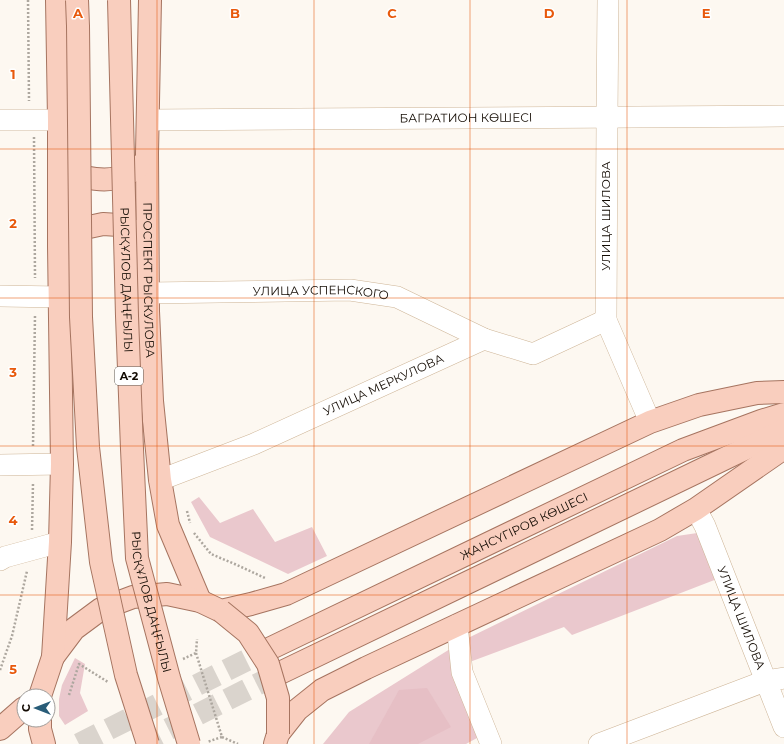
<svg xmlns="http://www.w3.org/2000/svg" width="784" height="744" font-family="Montserrat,sans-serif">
<rect width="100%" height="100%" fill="#fdf8f1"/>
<!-- green -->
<g fill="#eac8cd">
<polygon points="199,497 220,523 253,509 275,542 312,527 327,556 288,574 210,537 191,502"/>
<polygon points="704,532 717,579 572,635 564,627 467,663 466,639 677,536"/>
<polygon points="450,649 477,738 466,744 323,744 349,712"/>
<polygon points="75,658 85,664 80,693 88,711 65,725 59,716 59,699 62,685"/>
</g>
<!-- forest -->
<polygon fill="#e6bfc5" points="427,688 451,727 418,744 369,744 399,690"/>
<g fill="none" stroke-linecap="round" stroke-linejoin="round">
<!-- major-tunnel -->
<g stroke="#dad4cd" stroke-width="22" stroke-dasharray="22 11" stroke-linecap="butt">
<polyline points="79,744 269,649"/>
<polyline points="139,744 280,673"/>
</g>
<!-- minor casing -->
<g stroke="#ceb597" stroke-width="22">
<g id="minor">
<polyline points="608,0 607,117 606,320 650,422"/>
<polyline points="0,120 59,120"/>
<path id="s1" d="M 148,120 L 784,116"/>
<path id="s2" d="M 148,293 L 350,290 L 397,297 L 484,339"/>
<polyline points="0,296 60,297"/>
<polyline points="0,465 62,464"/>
<path id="s3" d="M 160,480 L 254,444 L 484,339 L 533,354 L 606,320"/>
<path id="s4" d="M 696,509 L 705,526 L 784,727"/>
<polyline points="0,560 5,557 60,542"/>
<polyline points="457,625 462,672 491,744"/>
<polyline points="599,744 765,681 784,678"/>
</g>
</g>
<!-- major casing -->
<g stroke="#a67460" stroke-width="24">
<g id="major">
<path id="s5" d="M 150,0 L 147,153 L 148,311 L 152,401 L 160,480 L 168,525 L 200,601"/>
<path d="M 64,166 C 78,180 112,184 129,173 C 132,171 136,168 139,166"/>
<polyline points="65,241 73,233 89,227 103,224 119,225 137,232 141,236"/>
<path id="s6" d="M 269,649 L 683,450 L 761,421 L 784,414"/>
<polyline points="53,657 74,629 101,609 133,597 167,594 200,601 221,611 251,604 286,594 650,422 699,405 757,393 784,392"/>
<polyline points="280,673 784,430"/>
<polyline points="40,696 53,657 60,542 62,464 59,246 59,120 57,0"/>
<polyline points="40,720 40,729 44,744"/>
<polyline points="0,729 24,708"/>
<polyline points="275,744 278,734 297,710 322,690 366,668 660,530 696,509 784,448"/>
</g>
</g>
<!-- path -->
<g stroke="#ada79f" stroke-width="2.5" stroke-dasharray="2 2" stroke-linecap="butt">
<polyline points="28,0 29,101"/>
<polyline points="34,137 35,278"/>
<polyline points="33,446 35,315"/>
<polyline points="187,511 190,523"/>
<polyline points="32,530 33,483"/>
<polyline points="194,533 211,554 237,565 265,578"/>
<polyline points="196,653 222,737 207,742"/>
<polyline points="183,659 196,653 197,639"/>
<polyline points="0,670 12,636 27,571"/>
<polyline points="69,695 79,664 108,682"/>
<polyline points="222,737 238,744"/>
</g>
<!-- minor -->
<use href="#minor" stroke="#fff" stroke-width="21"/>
<!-- major -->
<use href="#major" stroke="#f9cebe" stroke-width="22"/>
<!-- major-bridge casing -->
<g stroke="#a67460" stroke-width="24" stroke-linecap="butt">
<g id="major-bridge">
<polyline points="77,0 78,26 81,317 88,447 101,562 126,675 148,744"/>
<path id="s7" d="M 119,0 L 127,316 L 132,449 L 137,558 L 169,678 L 189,744"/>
<polyline points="221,611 248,633 268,664 278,698 278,734"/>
</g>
</g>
<!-- major-bridge -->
<use href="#major-bridge" stroke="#f9cebe" stroke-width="22"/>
</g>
<!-- grid -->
<path fill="none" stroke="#e8590c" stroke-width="1" stroke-opacity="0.55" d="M 157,0 L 157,744M 314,0 L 314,744M 470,0 L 470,744M 627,0 L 627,744M 0,149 L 784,149M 0,298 L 784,298M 0,446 L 784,446M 0,595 L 784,595"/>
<g text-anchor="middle" stroke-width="3" stroke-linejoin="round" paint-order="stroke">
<!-- shield labels -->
<rect fill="#fff" stroke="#59544e" stroke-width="1" x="115" y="367" width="28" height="18" rx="3"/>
<g font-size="11" font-weight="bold" fill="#120a02">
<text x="129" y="380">A-2</text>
</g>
<!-- street labels -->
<g font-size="12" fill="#120a02" stroke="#fff">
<text dy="4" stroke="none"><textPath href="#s1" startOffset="318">БАГРАТИОН КӨШЕСІ</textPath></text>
<text transform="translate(606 216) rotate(-90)" y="4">УЛИЦА ШИЛОВА</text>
<text dy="4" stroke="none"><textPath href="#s7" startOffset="280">РЫСҚҰЛОВ ДАҢҒЫЛЫ</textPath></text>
<text dy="4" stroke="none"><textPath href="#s5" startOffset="280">ПРОСПЕКТ РЫСКУЛОВА</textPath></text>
<text dy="4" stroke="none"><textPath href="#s2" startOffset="173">УЛИЦА УСПЕНСКОГО</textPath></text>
<text dy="4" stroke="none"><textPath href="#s3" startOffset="243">УЛИЦА МЕРКУЛОВА</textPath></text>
<text dy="4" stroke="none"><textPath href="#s6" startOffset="283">ЖАНСҮГІРОВ КӨШЕСІ</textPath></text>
<text dy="4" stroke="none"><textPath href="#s7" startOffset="604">РЫСҚҰЛОВ ДАҢҒЫЛЫ</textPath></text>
<text dy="4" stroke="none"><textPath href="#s4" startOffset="118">УЛИЦА ШИЛОВА</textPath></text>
</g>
</g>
<g font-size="13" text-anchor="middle" font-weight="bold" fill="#e8590c" stroke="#fff" stroke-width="3" stroke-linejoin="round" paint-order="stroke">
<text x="78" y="18">A</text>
<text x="235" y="18">B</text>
<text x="392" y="18">C</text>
<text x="549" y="18">D</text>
<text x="706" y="18">E</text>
<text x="13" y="79">1</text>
<text x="13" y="228">2</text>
<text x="13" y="377">3</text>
<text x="13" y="525">4</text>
<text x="13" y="674">5</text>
</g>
<!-- north arrow -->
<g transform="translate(36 708) rotate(270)"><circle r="19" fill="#ffffff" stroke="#a09d9a"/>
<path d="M0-3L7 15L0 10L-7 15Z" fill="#285c78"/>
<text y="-6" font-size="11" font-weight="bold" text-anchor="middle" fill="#120a02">С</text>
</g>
</svg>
